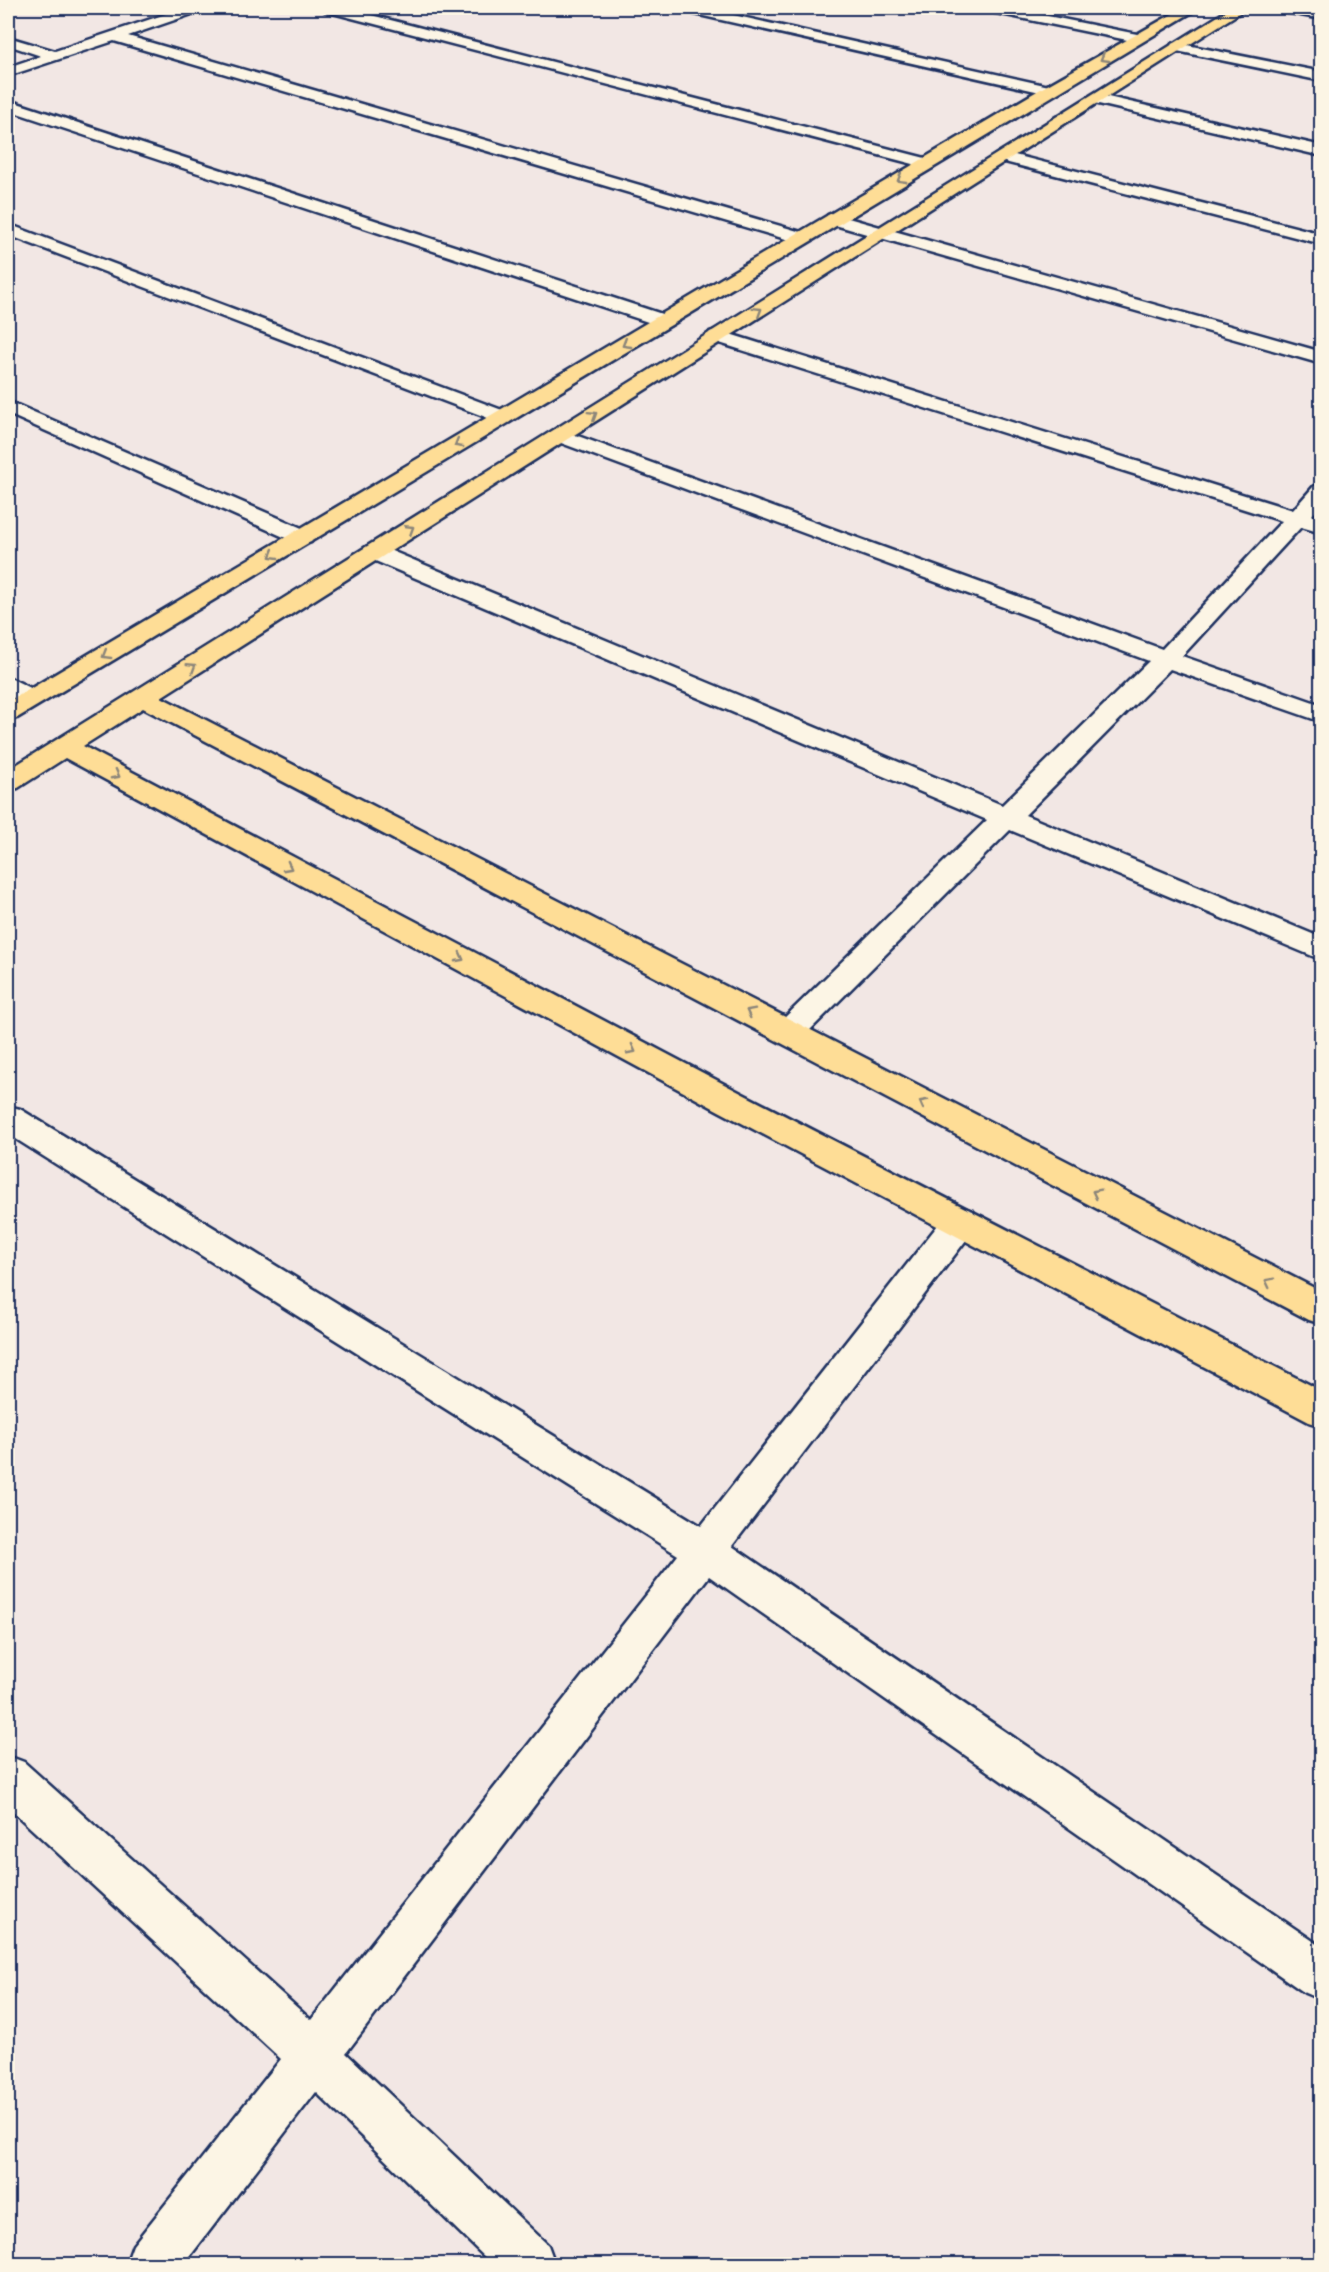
<svg xmlns="http://www.w3.org/2000/svg" width="1329" height="2272" font-family="Pangolin,sans-serif">
<rect width="100%" height="100%" fill="#f2e7e4"/>
<filter id="ink" filterUnits="userSpaceOnUse"><feTurbulence type="fractalNoise" baseFrequency=".0167" numOctaves="2"/><feDisplacementMap in="SourceGraphic" scale="12" xChannelSelector="R" yChannelSelector="G"/><feConvolveMatrix kernelMatrix="1 2 1 2 8 2 1 2 1" color-interpolation-filters="sRGB"/></filter>
<g filter="url(#ink)">
<g fill="none" stroke-linecap="round" stroke-linejoin="round">
<!-- minor casing -->
<g stroke="#1b2f5e" stroke-width="5">
<g id="minor">
<polygon points="184,8 203,8 201,11 128,36 808,234 811,238 808,242 796,242 114,41 8,76 8,67 41,56 8,45 8,37 55,51"/>
<polygon points="323,8 344,8 933,160 935,163 933,166 921,166 325,11"/>
<polygon points="679,8 702,8 1049,86 1056,90 1049,94 686,12"/>
<polygon points="984,8 1008,8 1137,34 1144,38 1137,42 991,12"/>
<polygon points="1277,8 1304,8 1322,11 1322,19 1279,11"/>
<polygon points="1177,43 1322,72 1322,81 1172,50 1170,47 1172,44"/>
<polygon points="1095,94 1322,146 1322,156 1090,102 1087,99"/>
<polygon points="8,100 671,317 673,321 671,325 657,325 8,110"/>
<polygon points="1003,152 1322,234 1322,244 997,160 995,157 997,154"/>
<polygon points="834,214 1322,352 1322,364 828,223 825,219 828,215"/>
<polygon points="8,224 510,413 513,417 510,421 503,423 496,421 8,235"/>
<polygon points="717,330 1293,510 1314,486 1322,485 1322,505 1312,515 1322,519 1322,533 1301,527 1182,656 1322,705 1322,722 1170,669 1025,815 1322,938 1322,960 1010,830 800,1040 789,1043 778,1040 773,1032 778,1024 987,820 366,557 363,552 366,547 374,545 382,547 1002,805 1149,661 553,440 550,436 553,432 560,430 567,432 1162,649 1282,521 710,340 707,336 710,332"/>
<polygon points="8,401 311,532 314,537 311,542 303,544 295,542 8,414"/>
<polygon points="8,677 41,693 45,698 41,703 32,706 23,703 8,695"/>
<polygon points="8,1106 20,1109 701,1526 949,1211 961,1207 973,1211 978,1221 973,1231 732,1546 1322,1947 1322,2000 1305,1993 709,1576 346,2053 548,2245 555,2264 492,2264 316,2092 184,2264 126,2264 133,2245 281,2059 8,1807 8,1756 24,1762 311,2020 678,1555 8,1134"/>
</g>
</g>
<!-- major casing -->
<g stroke="#1b2f5e" stroke-width="5">
<g id="major">
<polygon points="1183,8 1199,8 17,718 8,721 8,702 1044,87"/>
<polygon points="1231,8 1247,8 161,697 1322,1292 1322,1324 1309,1320 143,708 83,746 741,1093 1322,1391 1322,1426 1309,1422 719,1111 65,758 18,788 8,790 8,770"/>
</g>
</g>
<!-- minor -->
<use href="#minor" fill="#fcf5e5" fill-rule="evenodd"/>
<!-- major -->
<use href="#major" fill="#fedd96" fill-rule="evenodd"/>
</g>
<!-- one-way arrows -->
<defs><path id="oneway-chevron" d="M-2-3.5L2.5 0L-2 3.5" fill="none" stroke-width="1.6" stroke-linecap="round" stroke-linejoin="round" transform="scale(1.5)"/></defs>
<g stroke="#8c867a">
<use href="#oneway-chevron" transform="translate(1104 58) rotate(150)"/>
<use href="#oneway-chevron" transform="translate(901 179) rotate(149)"/>
<use href="#oneway-chevron" transform="translate(758 311) rotate(-32)"/>
<use href="#oneway-chevron" transform="translate(626 344) rotate(149)"/>
<use href="#oneway-chevron" transform="translate(593 415) rotate(-32)"/>
<use href="#oneway-chevron" transform="translate(458 444) rotate(149)"/>
<use href="#oneway-chevron" transform="translate(410 529) rotate(-32)"/>
<use href="#oneway-chevron" transform="translate(273 555) rotate(149)"/>
<use href="#oneway-chevron" transform="translate(106 655) rotate(149)"/>
<use href="#oneway-chevron" transform="translate(192 667) rotate(-32)"/>
<use href="#oneway-chevron" transform="translate(116 775) rotate(28)"/>
<use href="#oneway-chevron" transform="translate(288 867) rotate(28)"/>
<use href="#oneway-chevron" transform="translate(460 958) rotate(28)"/>
<use href="#oneway-chevron" transform="translate(750 1012) rotate(-153)"/>
<use href="#oneway-chevron" transform="translate(632 1050) rotate(28)"/>
<use href="#oneway-chevron" transform="translate(923 1103) rotate(-152)"/>
<use href="#oneway-chevron" transform="translate(1096 1193) rotate(-153)"/>
<use href="#oneway-chevron" transform="translate(1269 1282) rotate(-153)"/>
</g>
</g>
<!-- margin -->
<rect width="1329" height="2272" fill="none" stroke="#fcf5e5" stroke-width="30"/>
<rect x="15" y="15" width="1299" height="2242" fill="none" stroke="#1b2f5e" stroke-width="2" filter="url(#ink)"/>
</svg>
